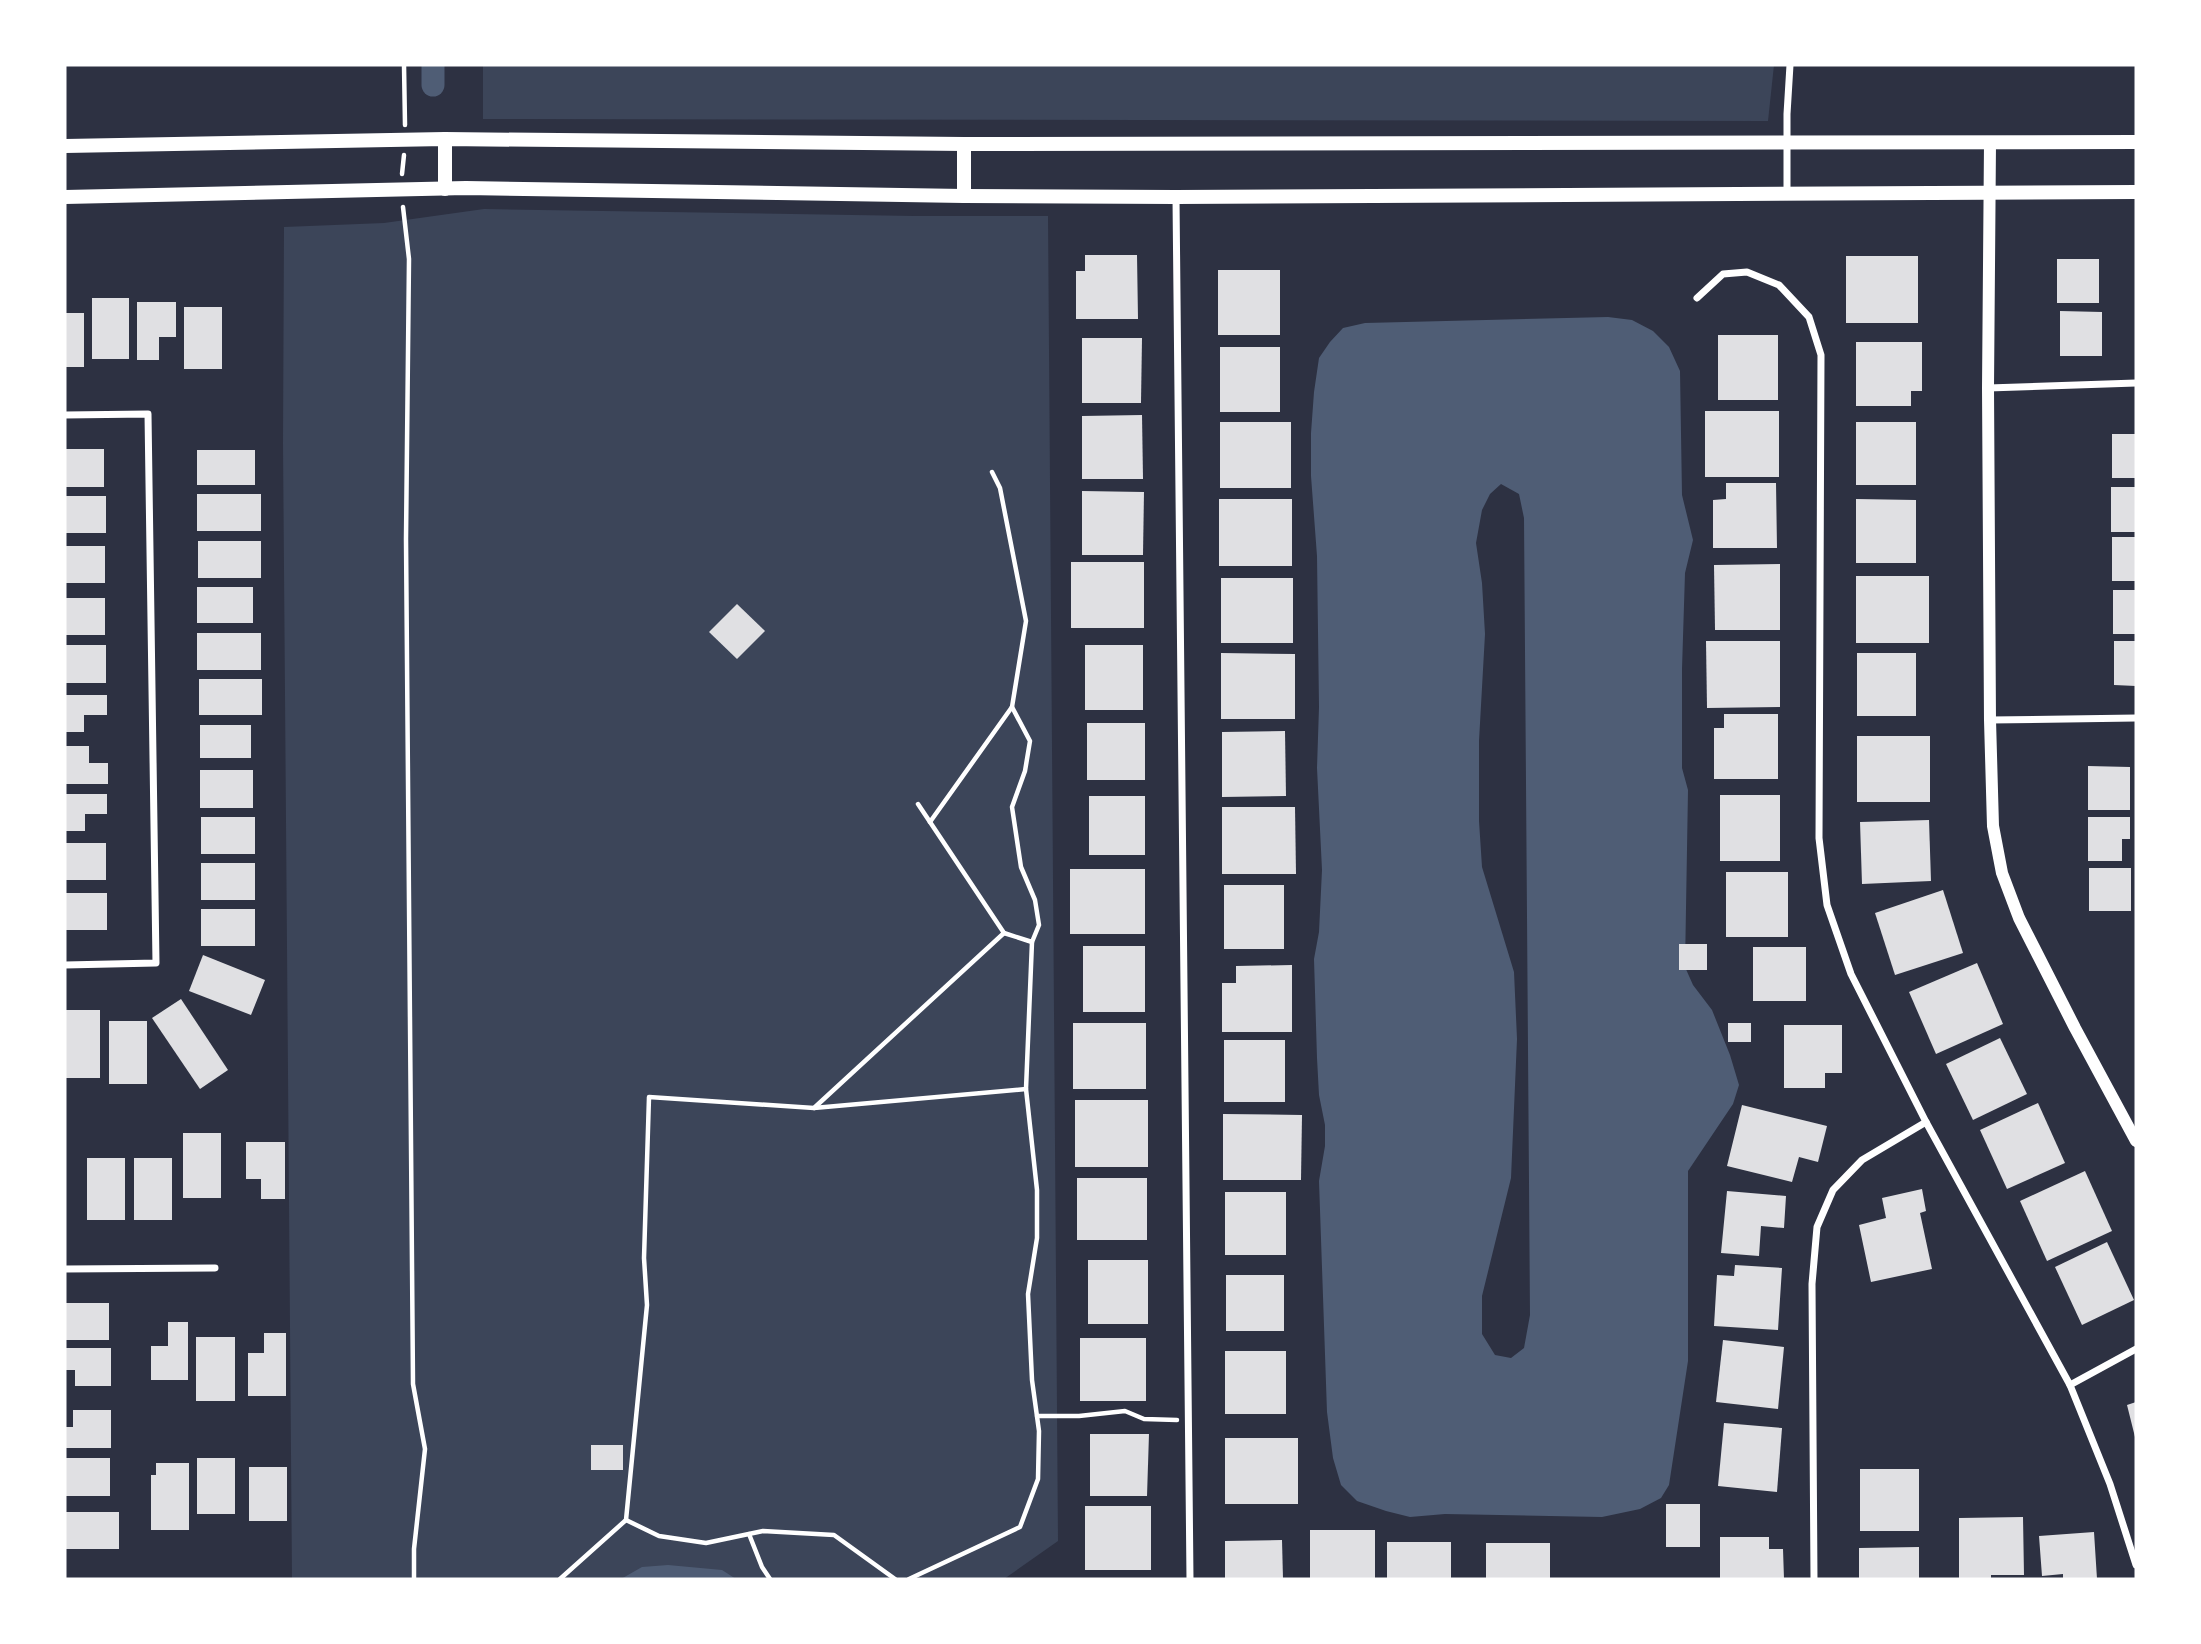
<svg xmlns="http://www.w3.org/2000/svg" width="2201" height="1644" font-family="Barlow,sans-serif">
<rect width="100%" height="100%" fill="#2d3142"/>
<!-- green -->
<g fill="#3c4559">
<polygon points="483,65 1774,65 1768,121 483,119"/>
<polygon points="484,209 914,216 1048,216 1058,1541 1004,1579 292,1579 283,443 284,227 384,223"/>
</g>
<!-- water -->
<g fill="#4f5d75" fill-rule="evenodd">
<path d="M 1608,317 L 1632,320 L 1653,331 L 1669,347 L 1680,371 L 1682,495 L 1693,540 L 1685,573 L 1682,669 L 1682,768 L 1688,790 L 1685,967 L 1693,985 L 1712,1010 L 1730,1055 L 1739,1085 L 1733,1104 L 1688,1171 L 1688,1361 L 1669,1485 L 1661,1498 L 1640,1509 L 1602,1517 L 1445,1514 L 1410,1517 L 1386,1511 L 1357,1501 L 1341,1485 L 1333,1458 L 1327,1412 L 1319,1181 L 1325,1146 L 1325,1125 L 1319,1095 L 1317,1058 L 1314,959 L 1319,932 L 1322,870 L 1317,768 L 1319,707 L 1317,556 L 1311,476 L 1311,433 L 1314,392 L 1319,358 L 1330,342 L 1343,328 L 1365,323 ZM 1501,484 L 1519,494 L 1524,518 L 1530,1315 L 1524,1348 L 1511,1358 L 1495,1355 L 1482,1334 L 1482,1296 L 1511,1178 L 1517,1039 L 1514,972 L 1482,867 L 1479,821 L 1479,741 L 1485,634 L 1482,583 L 1476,543 L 1482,510 L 1490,494 Z"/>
<polygon points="668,1565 722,1570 736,1579 621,1579 642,1567"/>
</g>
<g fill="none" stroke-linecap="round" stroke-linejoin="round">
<!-- canal -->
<polyline stroke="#4f5d75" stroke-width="23" points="433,65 433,85"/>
</g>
<!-- building -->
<g fill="#e0e0e3">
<polygon points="1085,255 1137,255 1138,319 1076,319 1076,271 1085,271"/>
<rect x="1846" y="256" width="72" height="67"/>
<rect x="2057" y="259" width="42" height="44"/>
<rect x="1218" y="270" width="62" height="65"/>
<rect x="92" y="298" width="37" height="61"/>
<polygon points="137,302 176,302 176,337 159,337 159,360 137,360"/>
<rect x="184" y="307" width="38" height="62"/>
<polygon points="2060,311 2102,312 2102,356 2060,356"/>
<rect x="65" y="313" width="19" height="54"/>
<rect x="1718" y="335" width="60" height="65"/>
<polygon points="1082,338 1142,338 1141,403 1082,403"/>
<polygon points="1856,342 1922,342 1922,391 1911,391 1911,406 1856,406"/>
<rect x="1220" y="347" width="60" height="65"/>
<rect x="1705" y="411" width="74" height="66"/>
<polygon points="1142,415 1143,479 1082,479 1082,416"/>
<rect x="1220" y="422" width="71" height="66"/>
<rect x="1856" y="422" width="60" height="63"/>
<rect x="2112" y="434" width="24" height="44"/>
<rect x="65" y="449" width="39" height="38"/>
<rect x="197" y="450" width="58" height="35"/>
<polygon points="1726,483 1776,483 1777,548 1713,548 1713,500 1726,499"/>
<rect x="2111" y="487" width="25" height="45"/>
<polygon points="1082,491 1144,492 1143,555 1082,555"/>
<rect x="197" y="494" width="64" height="37"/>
<rect x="65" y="496" width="41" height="37"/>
<rect x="1219" y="499" width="73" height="67"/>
<polygon points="1856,499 1916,500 1916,563 1856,563"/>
<rect x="2112" y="537" width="24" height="44"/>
<rect x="198" y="541" width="63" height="37"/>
<rect x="65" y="546" width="40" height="37"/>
<rect x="1071" y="562" width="73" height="66"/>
<polygon points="1780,564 1780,630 1715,630 1714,565"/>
<rect x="1856" y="576" width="73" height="67"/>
<rect x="1221" y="578" width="72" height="65"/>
<rect x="197" y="587" width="56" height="36"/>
<rect x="2113" y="590" width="23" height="44"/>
<rect x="65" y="598" width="40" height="37"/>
<polygon points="737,604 765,631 737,659 709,632"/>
<rect x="197" y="633" width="64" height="37"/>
<polygon points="1706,641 1780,641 1780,707 1707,708"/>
<polygon points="2114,641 2136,641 2136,686 2114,685"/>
<rect x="65" y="645" width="41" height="38"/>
<rect x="1085" y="645" width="58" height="65"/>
<polygon points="1221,653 1295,654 1295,719 1221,719"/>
<rect x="1857" y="653" width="59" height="63"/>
<rect x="199" y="679" width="63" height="36"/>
<polygon points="65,695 107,695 107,715 84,715 84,732 65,732"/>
<polygon points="1724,714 1778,714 1778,779 1714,779 1714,728 1724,728"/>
<rect x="1087" y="723" width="58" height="57"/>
<rect x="200" y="725" width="51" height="33"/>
<polygon points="1285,731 1286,796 1222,797 1222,732"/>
<rect x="1857" y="736" width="73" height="66"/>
<polygon points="65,746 89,746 89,763 108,763 108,784 65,784"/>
<polygon points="2088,766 2130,767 2130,810 2088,810"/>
<rect x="200" y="770" width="53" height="38"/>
<polygon points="65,794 107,794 107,814 85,814 85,831 65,831"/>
<rect x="1720" y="795" width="60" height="66"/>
<rect x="1089" y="796" width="56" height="59"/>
<polygon points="1222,807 1295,807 1296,874 1222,874"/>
<rect x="201" y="817" width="54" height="37"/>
<polygon points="2088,817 2130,817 2130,839 2122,839 2122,861 2088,861"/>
<polygon points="1929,820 1931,881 1862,884 1860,822"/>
<rect x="65" y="843" width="41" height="37"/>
<rect x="201" y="863" width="54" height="37"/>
<rect x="2089" y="868" width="42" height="43"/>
<rect x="1070" y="869" width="75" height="65"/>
<rect x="1726" y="872" width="62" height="65"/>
<rect x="1224" y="885" width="60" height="64"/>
<polygon points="1943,890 1963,953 1895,975 1875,913"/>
<rect x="65" y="893" width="42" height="37"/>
<rect x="201" y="909" width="54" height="37"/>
<rect x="1679" y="944" width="28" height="26"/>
<rect x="1083" y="946" width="62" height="66"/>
<rect x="1753" y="947" width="53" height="54"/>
<polygon points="203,955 265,980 251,1015 189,991"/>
<polygon points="1977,963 2003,1024 1936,1054 1909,992"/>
<polygon points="1292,965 1292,1032 1222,1032 1222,983 1236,983 1236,966"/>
<polygon points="181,999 228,1070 200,1089 152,1018"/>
<rect x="65" y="1010" width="35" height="68"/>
<rect x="109" y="1021" width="38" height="63"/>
<rect x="1073" y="1023" width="73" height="66"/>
<rect x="1728" y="1023" width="23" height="19"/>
<polygon points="1784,1025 1842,1025 1842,1073 1825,1073 1825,1088 1784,1088"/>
<polygon points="2000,1038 2027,1094 1973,1120 1946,1064"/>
<rect x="1224" y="1040" width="61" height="62"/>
<rect x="1075" y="1100" width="73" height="67"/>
<polygon points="2038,1103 2065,1163 2007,1189 1980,1130"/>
<polygon points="1742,1105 1827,1126 1818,1162 1799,1157 1792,1182 1727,1166"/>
<polygon points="1223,1114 1302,1115 1301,1180 1223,1180"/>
<rect x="183" y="1133" width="38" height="65"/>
<polygon points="246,1142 285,1142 285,1199 261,1199 261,1179 246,1179"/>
<rect x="87" y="1158" width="38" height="62"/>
<rect x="134" y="1158" width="38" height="62"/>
<polygon points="2085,1171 2112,1231 2047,1261 2020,1201"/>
<rect x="1077" y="1178" width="70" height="62"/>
<polygon points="1922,1189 1926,1211 1920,1213 1932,1269 1871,1282 1859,1225 1886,1218 1882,1198"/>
<polygon points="1727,1191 1786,1196 1784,1228 1761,1226 1759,1256 1721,1253"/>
<rect x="1225" y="1192" width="61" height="63"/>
<polygon points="2107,1242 2134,1300 2082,1325 2055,1267"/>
<rect x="1088" y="1260" width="60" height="64"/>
<polygon points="1735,1265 1782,1268 1778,1330 1714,1326 1717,1275 1734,1276"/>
<rect x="1226" y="1275" width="58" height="56"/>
<rect x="65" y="1303" width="44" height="37"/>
<polygon points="168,1322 188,1322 188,1380 151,1380 151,1346 168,1346"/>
<polygon points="264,1333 286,1333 286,1396 248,1396 248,1353 264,1353"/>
<rect x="196" y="1337" width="39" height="64"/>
<rect x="1080" y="1338" width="66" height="63"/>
<polygon points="1723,1340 1784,1347 1778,1409 1716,1402"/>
<polygon points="65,1348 111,1348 111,1386 75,1386 75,1370 65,1370"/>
<rect x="1225" y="1351" width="61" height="63"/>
<polygon points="2136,1402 2136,1437 2135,1437 2127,1405"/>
<polygon points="73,1410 111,1410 111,1448 65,1448 65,1427 73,1427"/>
<polygon points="1724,1423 1782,1428 1777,1492 1718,1486"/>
<polygon points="1090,1434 1149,1434 1147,1496 1090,1496"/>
<rect x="1225" y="1438" width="73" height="66"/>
<rect x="591" y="1445" width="32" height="25"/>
<rect x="65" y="1458" width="45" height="38"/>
<rect x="197" y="1458" width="38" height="56"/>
<polygon points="156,1463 189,1463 189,1530 151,1530 151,1475 156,1475"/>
<rect x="249" y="1467" width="38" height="54"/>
<rect x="1860" y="1469" width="59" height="62"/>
<rect x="1666" y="1504" width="34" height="43"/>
<rect x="1085" y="1506" width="66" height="64"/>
<rect x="65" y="1512" width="54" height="37"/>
<polygon points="2023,1517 2024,1575 1991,1575 1991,1579 1959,1579 1959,1518"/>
<rect x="1310" y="1530" width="65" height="49"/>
<polygon points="2094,1532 2097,1579 2063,1579 2063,1574 2042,1576 2039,1536"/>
<polygon points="1720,1537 1769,1537 1769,1549 1783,1549 1784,1579 1720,1579"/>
<polygon points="1282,1540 1283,1579 1225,1579 1225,1541"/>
<rect x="1387" y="1542" width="64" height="37"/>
<rect x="1486" y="1543" width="64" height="36"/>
<polygon points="1919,1547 1919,1579 1859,1579 1859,1548"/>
</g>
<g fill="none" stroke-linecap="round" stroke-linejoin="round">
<!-- path -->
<g stroke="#fff" stroke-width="4.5">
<polyline points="404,65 405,125"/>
<polyline points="402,174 404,155"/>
<polyline points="403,207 409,259 406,539 413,1384 425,1449 414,1549 414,1579"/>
<polyline points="930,822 1012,707 1026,621 1000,488 992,472"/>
<polyline points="1004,933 1032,942 1039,925 1035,900 1021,867 1012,807 1025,771 1030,741 1012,707"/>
<polyline points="814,1108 1026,1089 1032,942"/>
<polyline points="1037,1416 1079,1416 1125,1411 1144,1419 1177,1420"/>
<polyline points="626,1520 659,1536 706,1543 763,1531 834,1535 895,1579"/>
<polyline points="749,1534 762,1567 770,1579"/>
<polyline points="560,1579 626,1520 647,1305 644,1258 649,1097 814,1108 1004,933 918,804"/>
<polyline points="909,1579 1020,1527 1038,1479 1039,1431 1032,1380 1028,1294 1037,1238 1037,1190 1026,1089"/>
</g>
<!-- minor -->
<g stroke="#fff" stroke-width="7">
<polyline points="1787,194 1787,114 1790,65"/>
<polyline points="1176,198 1190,1579"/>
<polyline points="1697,298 1723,274 1747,272 1779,285 1809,317 1821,355 1819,838 1827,905 1851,974 1926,1122 2070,1385 2110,1484 2136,1565"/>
<polyline points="1988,388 2136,383"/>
<polyline points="65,415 148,414 156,963 65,965"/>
<polyline points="1990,720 2136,718"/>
<polyline points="65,1269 215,1268"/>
<polyline points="2070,1385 2136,1349"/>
<polyline points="1814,1579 1812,1284 1817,1227 1833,1190 1862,1160 1926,1122"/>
</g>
<!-- tertiary -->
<polyline stroke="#fff" stroke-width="12" points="1990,143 1988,388 1990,720 1993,826 2002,873 2019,918 2075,1028 2136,1141"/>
<!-- secondary -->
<g stroke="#fff" stroke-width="14">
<polyline points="964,144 964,196"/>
<polyline points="65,146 445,139 964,144 2136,142"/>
<polyline points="445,189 445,139"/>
<polyline points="65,197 466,188 964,196 1176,197 2136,192"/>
</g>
</g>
<!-- border -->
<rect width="2201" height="1644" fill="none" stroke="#ffffff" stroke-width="133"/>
</svg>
